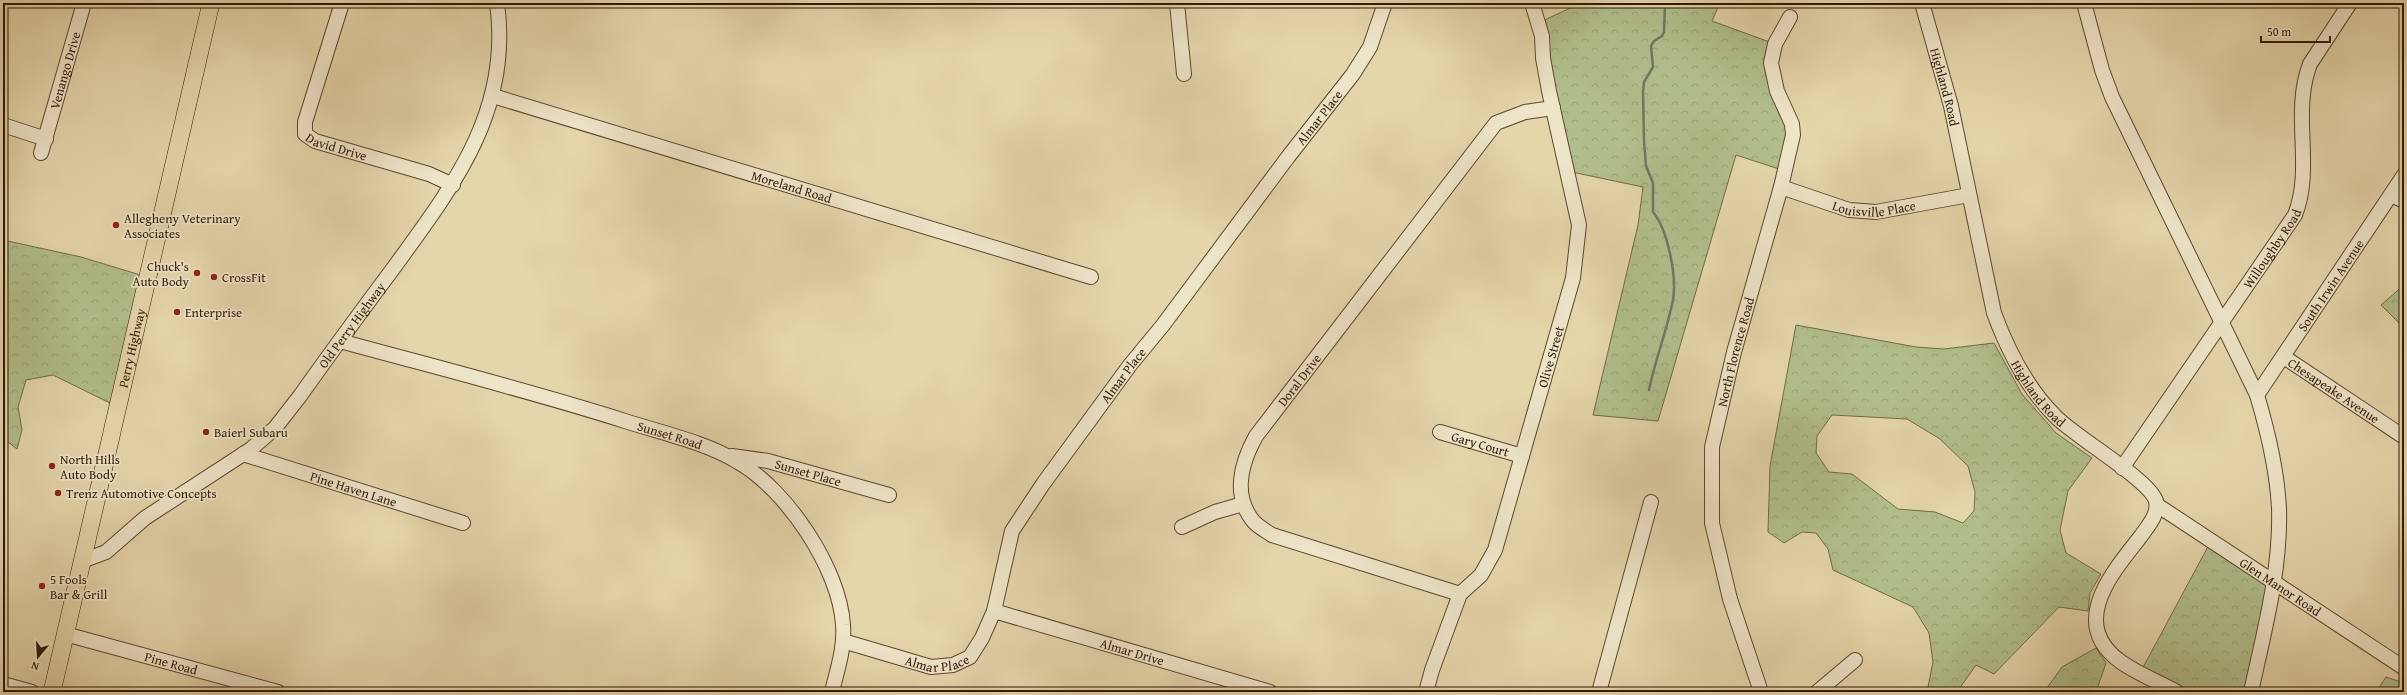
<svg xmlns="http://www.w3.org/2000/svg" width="2407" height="695" font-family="'Gentium Book Plus',serif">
<defs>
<pattern id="forest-crowns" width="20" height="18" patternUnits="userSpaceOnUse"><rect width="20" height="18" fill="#b1be8c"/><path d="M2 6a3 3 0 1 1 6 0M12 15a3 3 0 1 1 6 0" fill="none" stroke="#99a377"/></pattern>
</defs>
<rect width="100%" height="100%" fill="#e5d5ab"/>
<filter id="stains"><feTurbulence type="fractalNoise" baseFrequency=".005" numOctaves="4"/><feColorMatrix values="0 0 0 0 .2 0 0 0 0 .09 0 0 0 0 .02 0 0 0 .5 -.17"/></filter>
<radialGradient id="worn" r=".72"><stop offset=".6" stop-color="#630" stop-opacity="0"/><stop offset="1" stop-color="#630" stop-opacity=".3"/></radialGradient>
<!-- forest -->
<g fill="url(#forest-crowns)" stroke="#706b48" fill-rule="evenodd">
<polygon points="1581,3 1720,3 1712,21 1775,44 1772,55 1788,112 1785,171 1736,155 1658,421 1593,415 1638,225 1643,187 1567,171 1538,23"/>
<polygon points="3,240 81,257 147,277 118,407 53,375 26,380 18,407 22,430 17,449 3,438"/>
<polygon points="2404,285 2404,328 2381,305"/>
<path d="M 1796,325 L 1916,347 L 1944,349 L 1994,343 L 2022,394 L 2056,433 L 2092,458 L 2068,491 L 2060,530 L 2066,553 L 2101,574 L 2090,593 L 2088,611 L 2059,607 L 1994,674 L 1976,665 L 1957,692 L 1927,692 L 1933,662 L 1929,633 L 1913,607 L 1833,570 L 1828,549 L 1816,533 L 1802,532 L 1784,543 L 1768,532 L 1770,466 ZM 1832,415 L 1907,419 L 1940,439 L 1968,466 L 1975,492 L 1974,511 L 1963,523 L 1935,512 L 1898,509 L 1852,474 L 1829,472 L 1816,453 L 1817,436 Z"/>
<polygon points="2211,541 2274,581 2251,692 2177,692 2140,673"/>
<polygon points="2096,648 2106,663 2096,692 2044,692 2062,667"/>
<polygon points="2386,677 2404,683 2404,692 2376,692"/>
</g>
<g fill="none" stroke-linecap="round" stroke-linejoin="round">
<!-- stream -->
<path stroke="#6d7964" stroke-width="2.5" d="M 1649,390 C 1655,360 1667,330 1673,300 C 1677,277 1668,230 1653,212 L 1653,183 L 1646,166 L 1644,141 L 1643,92 L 1644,82 L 1653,67 L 1651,46 L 1654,41 L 1662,36 L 1664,32 L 1665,3"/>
<!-- minor casing -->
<g stroke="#5c472e" stroke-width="16">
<g id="minor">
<path id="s1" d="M 342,3 L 305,122 L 305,134 L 315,141 L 429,174 L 453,185"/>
<polyline points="1177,3 1184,74"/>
<path id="s2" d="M 1922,3 L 1951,106 L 1994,313 C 2008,351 2026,387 2055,416 C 2075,437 2150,480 2156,501 C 2159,514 2148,526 2141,536 C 2113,572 2067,623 2121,662 C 2138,674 2159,682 2177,692"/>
<path d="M 2084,3 L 2102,70 L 2112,97 L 2257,395 C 2268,432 2277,469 2279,508 C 2281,570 2264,632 2251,692"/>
<path id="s3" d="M 493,96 L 1091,277"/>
<polyline points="3,125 46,139"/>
<path id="s4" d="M 41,153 L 84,3"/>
<path id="s5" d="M 1781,187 L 1849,210 L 1876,212 L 1969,195"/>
<polyline points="2391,195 2404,201"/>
<path id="s6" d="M 340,341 C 435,367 531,391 625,421 C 662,433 705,442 738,462 C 786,489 840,569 843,625 C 845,648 837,670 832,692"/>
<path id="s7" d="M 2284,357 L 2404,437"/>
<path id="s8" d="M 2257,395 L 2404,175"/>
<path id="s9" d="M 1440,432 L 1522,456"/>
<path id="s10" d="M 243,454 L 463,523"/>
<path id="s11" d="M 732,456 L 768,461 L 889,495"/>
<path id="s12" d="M 2122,468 L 2295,215 C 2314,167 2291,113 2310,64 L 2350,3"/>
<path id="s13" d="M 2157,505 L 2404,668"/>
<polyline points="1182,527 1215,512 1243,504"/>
<path id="s14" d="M 82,561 L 106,552 L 145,518 L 251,449 L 275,428 L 300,396 C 331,352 363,309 395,266 C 454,185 512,110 497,3"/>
<path id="s15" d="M 1460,594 L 1272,535 C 1266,531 1259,527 1254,522 C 1232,496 1241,463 1256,436 L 1496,123 L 1525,112 L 1553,108"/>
<path id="s16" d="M 994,611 L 1270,692"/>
<path id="s17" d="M 65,634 L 278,692"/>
<path id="s18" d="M 843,641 L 931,667 L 953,665 L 970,657 L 982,638 L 994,611 L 1012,531 L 1043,484 L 1130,365 L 1163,325 L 1288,157 L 1353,74 L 1370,47 L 1385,3"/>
<polyline points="3,684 32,692"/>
<path id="s19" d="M 1426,692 L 1432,670 L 1460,594 L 1481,575 L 1495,550 L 1573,278 L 1579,225 L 1549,91 L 1543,58 L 1542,36 L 1532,3"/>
<polyline points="1599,692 1651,502"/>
<path id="s20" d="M 1761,692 L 1730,599 L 1712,523 L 1712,447 L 1734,352 L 1781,187 L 1793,135 L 1792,124 L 1777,91 L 1771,63 L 1775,44 L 1790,17"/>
<polyline points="1817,692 1855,660"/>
</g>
</g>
<!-- major casing -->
<g stroke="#2f1805" stroke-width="18">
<g id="major">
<path id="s21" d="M 52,692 L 211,3"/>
</g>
</g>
<!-- minor -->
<use href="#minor" stroke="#eee4c8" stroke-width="14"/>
<!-- major -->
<use href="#major" stroke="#e5d5ab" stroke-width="17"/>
</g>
<!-- markers -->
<g fill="#8f2418" stroke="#eee4c8" stroke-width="1.5">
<circle cx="116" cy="225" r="4"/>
<circle cx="197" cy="273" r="4"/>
<circle cx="214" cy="277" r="4"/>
<circle cx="177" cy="312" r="4"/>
<circle cx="206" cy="432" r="4"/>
<circle cx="52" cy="466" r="4"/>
<circle cx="58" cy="493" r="4"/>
<circle cx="42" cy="586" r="4"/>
</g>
<g text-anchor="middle" stroke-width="3.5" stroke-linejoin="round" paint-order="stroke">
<!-- street labels -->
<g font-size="13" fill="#2f1805" stroke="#eee4c8">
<text dy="5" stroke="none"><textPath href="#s4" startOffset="86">Venango Drive</textPath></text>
<text dy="5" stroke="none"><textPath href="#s2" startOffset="87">Highland Road</textPath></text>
<text dy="5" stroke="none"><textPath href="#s18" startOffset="782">Almar Place</textPath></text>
<text dy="5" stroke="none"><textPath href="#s1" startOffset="171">David Drive</textPath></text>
<text dy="5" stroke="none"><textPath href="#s3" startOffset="312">Moreland Road</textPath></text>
<text dy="5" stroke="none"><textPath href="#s5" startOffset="97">Louisville Place</textPath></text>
<text dy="5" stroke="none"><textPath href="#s12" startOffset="266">Willoughby Road</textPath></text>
<text dy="5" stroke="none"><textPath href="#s8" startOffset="132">South Irwin Avenue</textPath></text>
<text dy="5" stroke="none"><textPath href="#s14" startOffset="364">Old Perry Highway</textPath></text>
<text dy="5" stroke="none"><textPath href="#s21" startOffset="353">Perry Highway</textPath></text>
<text dy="5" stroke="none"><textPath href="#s20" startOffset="350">North Florence Road</textPath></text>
<text dy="5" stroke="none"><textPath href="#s19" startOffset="362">Olive Street</textPath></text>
<text dy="5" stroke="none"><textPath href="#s18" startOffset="458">Almar Place</textPath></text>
<text dy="5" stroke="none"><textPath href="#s15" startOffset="382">Doral Drive</textPath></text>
<text dy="5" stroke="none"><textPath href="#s7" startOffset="60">Chesapeake Avenue</textPath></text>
<text dy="5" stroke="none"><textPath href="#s2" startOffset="411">Highland Road</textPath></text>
<text dy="5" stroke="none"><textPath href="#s6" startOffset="343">Sunset Road</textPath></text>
<text dy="5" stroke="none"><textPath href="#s9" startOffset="42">Gary Court</textPath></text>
<text dy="5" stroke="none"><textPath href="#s11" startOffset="78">Sunset Place</textPath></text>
<text dy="5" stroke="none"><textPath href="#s10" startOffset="116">Pine Haven Lane</textPath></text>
<text dy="5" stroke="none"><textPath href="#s13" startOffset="148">Glen Manor Road</textPath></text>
<text dy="5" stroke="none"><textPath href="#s16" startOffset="144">Almar Drive</textPath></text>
<text dy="5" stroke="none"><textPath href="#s18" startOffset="98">Almar Place</textPath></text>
<text dy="5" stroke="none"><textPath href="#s17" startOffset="110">Pine Road</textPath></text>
</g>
<!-- poi labels -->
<g font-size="13" fill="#2f1805" stroke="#eee4c8" text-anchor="start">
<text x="124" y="223">Allegheny Veterinary<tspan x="124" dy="15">Associates</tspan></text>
<text x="189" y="271" text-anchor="end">Chuck's<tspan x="189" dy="15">Auto Body</tspan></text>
<text x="222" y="282">CrossFit</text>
<text x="185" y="317">Enterprise</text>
<text x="214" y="437">Baierl Subaru</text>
<text x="60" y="464">North Hills<tspan x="60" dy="15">Auto Body</tspan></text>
<text x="66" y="498">Trenz Automotive Concepts</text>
<text x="50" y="584">5 Fools<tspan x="50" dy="15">Bar &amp; Grill</tspan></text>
</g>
</g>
<!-- margin -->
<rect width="2407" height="695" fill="none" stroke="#e5d5ab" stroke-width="16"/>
<rect x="4" y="4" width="2399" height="687" fill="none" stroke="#2f1805" stroke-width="2"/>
<rect x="8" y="8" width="2391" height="679" fill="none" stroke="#2f1805"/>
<!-- north arrow -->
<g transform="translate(38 657) rotate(198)" stroke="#eee4c8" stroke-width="3" paint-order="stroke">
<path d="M0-3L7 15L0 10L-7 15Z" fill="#2f1805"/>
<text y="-6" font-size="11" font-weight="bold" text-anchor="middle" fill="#2f1805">N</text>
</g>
<!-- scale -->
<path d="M2261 36v6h69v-6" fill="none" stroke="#2f1805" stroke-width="2"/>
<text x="2267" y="36" font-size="12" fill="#2f1805" stroke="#eee4c8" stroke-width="3" paint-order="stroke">50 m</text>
<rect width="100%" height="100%" filter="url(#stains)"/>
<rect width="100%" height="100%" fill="url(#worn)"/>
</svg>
